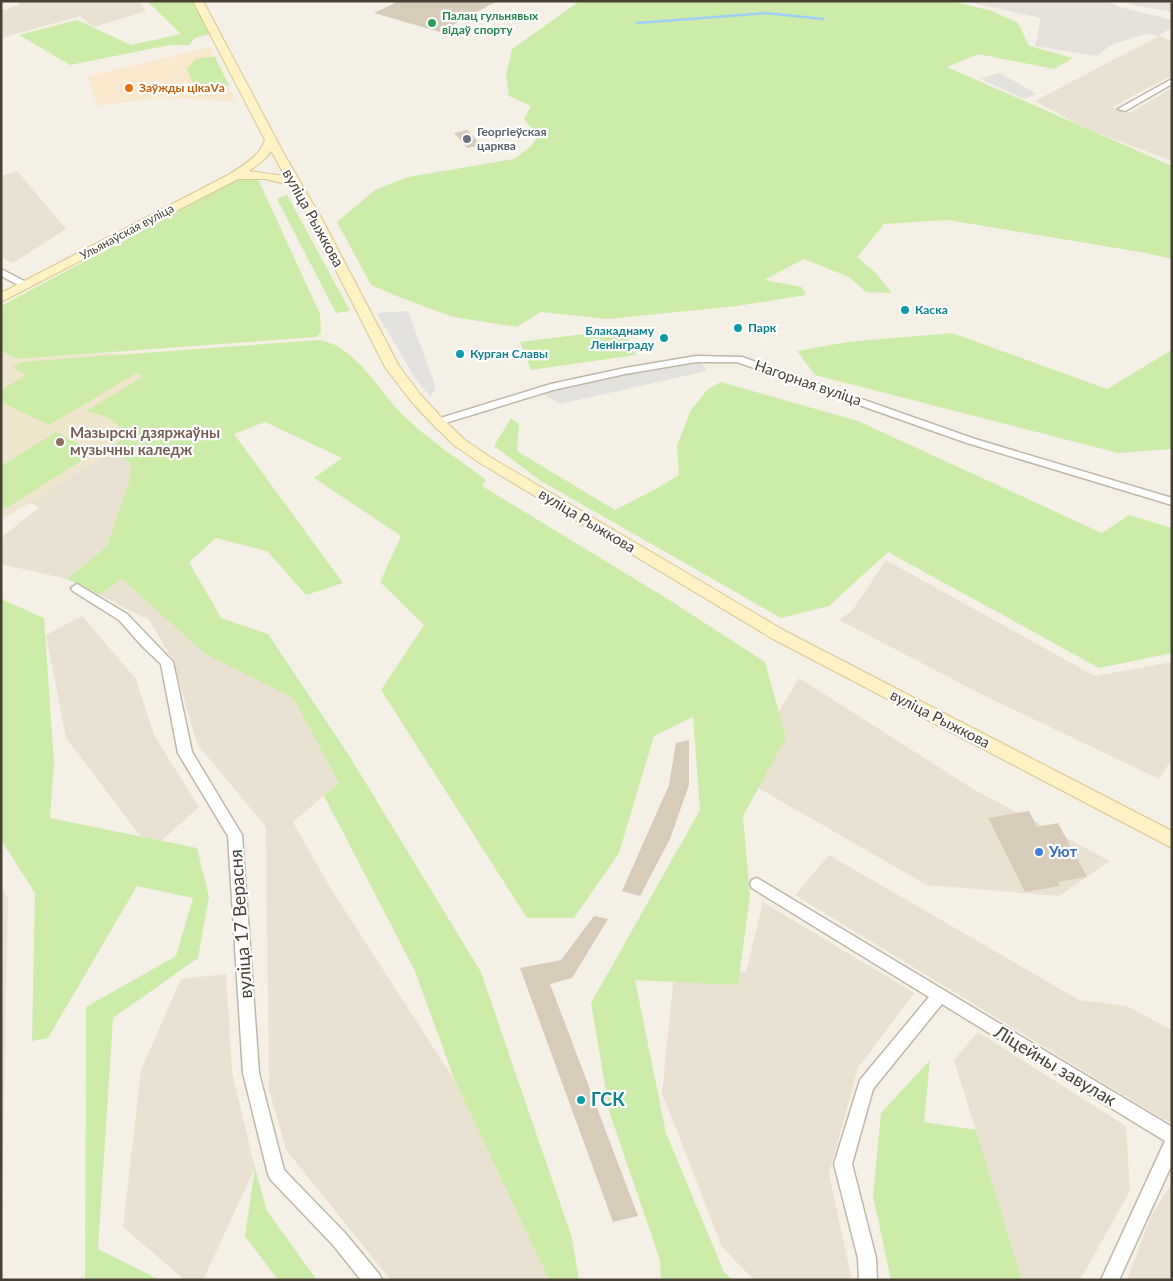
<svg xmlns="http://www.w3.org/2000/svg" width="1173" height="1281" font-family="Lato,sans-serif">
<rect width="100%" height="100%" fill="#f4f0e5"/>
<!-- residential -->
<g fill="#e9e2d2">
<polygon points="17,1 138,1 146,11 94,27 80,16 1,38 1,8 4,10 20,5"/>
<polygon points="1159,36 1172,41 1172,75 1112,107 1130,113 1172,88 1172,161 1085,128 1035,101"/>
<polygon points="17,171 66,229 13,263 1,257 1,176"/>
<polygon points="110,452 131,463 130,479 107,546 67,579 1,564 1,538 39,507 30,503"/>
<polygon points="886,560 1095,676 1172,662 1172,759 1159,779 981,694 839,620 852,611"/>
<polygon points="122,579 205,654 293,698 339,783 293,822 331,889 455,1081 549,1280 391,1280 286,1150 269,1089 266,827 197,744 173,660 149,620 100,595"/>
<polygon points="82,616 136,679 154,735 199,807 151,850 66,738 46,635"/>
<polygon points="799,678 973,789 1110,861 1059,896 927,885 739,777"/>
<polygon points="829,855 1079,1000 1127,1006 1172,1030 1172,1123 1161,1118 795,895"/>
<polygon points="1,886 8,899 1,1264"/>
<polygon points="763,902 914,993 858,1068 829,1174 852,1280 754,1280 722,1247 662,1093 675,964 746,972"/>
<polygon points="226,974 232,1072 255,1168 203,1280 185,1280 123,1227 141,1070 181,979"/>
<polygon points="978,1032 1126,1126 1130,1191 1080,1280 1022,1280 954,1060"/>
<polygon points="1172,1183 1172,1280 1127,1280 1151,1216"/>
</g>
<!-- commercial -->
<polygon fill="#f8e8ce" points="210,47 236,102 165,97 97,106 88,76"/>
<!-- industrial -->
<g fill="#e6e1da">
<polygon points="965,1 1109,1 1119,7 1172,20 1172,27 1159,36 1145,34 1111,45 1096,56 1035,46 1041,18"/>
<polygon points="1122,1 1172,1 1172,12 1134,5"/>
</g>
<!-- education -->
<polygon fill="#efe6cd" points="1,351 16,359 114,353 161,383 109,416 126,432 110,452 30,503 1,520"/>
<!-- green -->
<g fill="#cdecaa">
<polygon points="147,1 193,1 210,34 195,38 189,45 170,45 70,65 19,35 77,20 131,45 181,34"/>
<polygon points="580,1 952,1 992,11 1018,23 1029,46 1073,58 1054,69 978,54 947,67 1172,166 1172,259 1146,253 947,220 884,224 857,257 876,273 892,293 866,292 849,277 804,259 764,280 802,287 806,295 737,306 608,319 541,312 517,327 453,317 399,297 371,285 337,222 375,190 408,177 514,159 530,147 538,136 524,119 531,106 509,96 506,75 512,49"/>
<path d="M 205,57 L 215,57 L 229,85 C 218,93 208,90 195,87 L 187,69 L 196,59 Z"/>
<polygon points="257,177 320,314 321,333 316,337 16,359 1,351 1,306 235,181"/>
<polygon points="287,195 350,311 336,313 277,199"/>
<polygon points="624,329 636,355 531,370 520,342"/>
<polygon points="952,333 1107,389 1172,350 1172,449 1118,453 815,375 797,351 848,342"/>
<path d="M 320,340 C 357,347 379,392 404,416 C 429,440 458,459 486,480 L 482,486 L 663,596 L 765,662 L 786,738 L 743,816 L 750,896 L 738,985 L 635,980 L 666,1133 L 724,1272 L 733,1280 L 661,1280 L 660,1260 L 610,1114 L 591,1003 L 700,810 L 693,717 L 654,736 L 619,853 L 574,918 L 527,918 L 381,690 L 424,625 L 380,582 L 401,536 L 314,478 L 342,458 L 265,422 L 234,434 L 343,583 L 306,595 L 267,551 L 216,538 L 189,562 L 221,618 L 268,634 L 350,757 L 481,972 L 572,1238 L 579,1280 L 549,1280 L 455,1081 L 415,971 L 324,796 L 339,783 L 293,698 L 205,654 L 122,579 L 100,595 L 67,579 L 107,546 L 130,479 L 131,463 L 110,452 L 126,432 L 108,417 L 86,411 L 143,377 L 137,373 L 49,425 L 1,402 L 1,390 L 26,375 L 13,367 L 21,362 Z"/>
<polygon points="721,382 858,421 1102,533 1129,515 1172,528 1172,653 1099,668 888,552 829,606 781,618 541,481 494,446 511,418 519,424 517,451 615,510 654,490 679,475 677,445 691,410 708,389"/>
<polygon points="56,432 95,452 5,509 1,507 1,466"/>
<polygon points="1,599 44,618 54,762 50,818 197,848 209,897 198,958 113,1018 98,1249 160,1280 85,1280 86,1007 176,956 193,898 137,886 48,1038 32,1041 35,893 1,840"/>
<polygon points="930,1060 924,1122 976,1130 1022,1280 891,1280 873,1196 881,1113"/>
<polygon points="255,1168 267,1211 317,1280 278,1280 245,1236"/>
</g>
<!-- parking -->
<g fill="#e4e2de">
<polygon points="1000,73 1037,94 1024,99 979,78"/>
<polygon points="408,311 436,388 430,397 413,375 377,313"/>
<polygon points="701,362 707,371 560,404 543,394 623,374"/>
</g>
<g fill="none" stroke-linecap="round" stroke-linejoin="round">
<!-- stream -->
<polyline stroke="#9bcff7" stroke-width="2.5" points="637,23 766,13 823,19"/>
</g>
<!-- building -->
<g fill="#d7ccb9">
<polygon points="399,1 497,1 440,32 374,13"/>
<polygon points="467,130 481,145 467,148 454,133"/>
<polygon points="689,740 689,785 670,839 640,896 622,891 669,785 676,743"/>
<polygon points="1029,811 1037,827 1058,823 1087,877 1058,882 1060,886 1025,892 988,818"/>
<polygon points="594,916 608,919 572,978 550,984 638,1216 613,1222 520,968 561,960"/>
</g>
<g fill="none" stroke-linecap="round" stroke-linejoin="round">
<!-- street casing -->
<g stroke="#c0b8a7" stroke-width="3">
<g id="street">
<polygon points="1172,79 1172,84 1125,111 1118,109"/>
<polygon points="1,269 28,283 30,285 28,287 22,287 1,276"/>
<polygon points="696,356 742,357 975,439 1172,498 1172,505 967,443 737,362 696,362 625,374 553,390 442,424 434,424 433,422 434,420 551,384 625,368"/>
<polygon points="77,584 127,614 173,662 192,752 242,835 259,1073 284,1170 345,1233 379,1274 382,1280 361,1280 333,1245 271,1180 268,1174 243,1073 228,836 178,753 161,664 143,647 119,620 73,591 71,588"/>
<polygon points="757,878 1172,1127 1172,1164 1119,1280 1101,1280 1165,1141 942,1004 873,1089 852,1164 876,1258 877,1280 859,1280 858,1258 834,1164 860,1080 929,997 752,888 750,884 752,880"/>
</g>
</g>
<!-- secondary casing -->
<g stroke="#d8c790" stroke-width="2">
<path id="secondary" d="M 193,1 L 203,1 L 283,152 L 323,221 L 399,366 L 420,394 L 443,419 L 465,440 L 490,457 L 785,631 L 1172,831 L 1172,848 L 773,639 L 480,463 L 455,446 L 433,425 L 410,400 L 385,367 L 311,221 L 290,185 L 265,179 L 238,179 L 1,302 L 1,293 L 228,175 C 242,166 259,157 265,140 ZM 271,151 L 285,176 L 249,171 L 265,159 Z"/>
</g>
<!-- street -->
<use href="#street" fill="#fff" fill-rule="evenodd"/>
<!-- secondary -->
<use href="#secondary" fill="#fff2c4" fill-rule="evenodd"/>
</g>
<!-- markers -->
<circle fill="#2e9e5b" stroke="#fff" stroke-width="2" cx="432" cy="23" r="5"/>
<circle fill="#e8710a" stroke="#fff" stroke-width="2" cx="129" cy="88" r="5"/>
<circle fill="#6b7280" stroke="#fff" stroke-width="2" cx="467" cy="139" r="5"/>
<g fill="#0f9aa8" stroke="#fff" stroke-width="2">
<circle cx="905" cy="310" r="5"/>
<circle cx="738" cy="328" r="5"/>
<circle cx="664" cy="338" r="5"/>
<circle cx="460" cy="354" r="5"/>
<circle cx="581" cy="1100" r="5"/>
</g>
<circle fill="#8d6e63" stroke="#fff" stroke-width="2" cx="60" cy="442" r="5"/>
<circle fill="#3f7fe0" stroke="#fff" stroke-width="2" cx="1039" cy="852" r="5"/>
<g text-anchor="middle" stroke-width="4.5" stroke-linejoin="round" paint-order="stroke">
<!-- far-leisure labels -->
<g font-size="12" font-weight="bold" fill="#27864d" stroke="#fff" text-anchor="start">
<text x="442" y="20">Палац гульнявых<tspan x="442" dy="14">відаў спорту</tspan></text>
</g>
<!-- far-food labels -->
<g font-size="12" font-weight="bold" fill="#c56008" stroke="#fff" text-anchor="start">
<text x="139" y="92">Заўжды цікаVа</text>
</g>
<!-- far-worship labels -->
<g font-size="12" font-weight="bold" fill="#5b616d" stroke="#fff" text-anchor="start">
<text x="477" y="136">Георгіеўская<tspan x="477" dy="14">царква</tspan></text>
</g>
<!-- far-street labels -->
<g font-size="12" fill="#474034" stroke="#fff">
<text transform="translate(127 232) rotate(-28)" y="4">Ульянаўская вуліца</text>
</g>
<!-- far-culture labels -->
<g font-size="12" font-weight="bold" fill="#0d838f" stroke="#fff" text-anchor="start">
<text x="915" y="314">Каска</text>
<text x="748" y="332">Парк</text>
<text x="654" y="335" text-anchor="end">Блакаднаму<tspan x="654" dy="14">Ленінграду</tspan></text>
<text x="470" y="358">Курган Славы</text>
</g>
<!-- street labels -->
<g font-size="15" fill="#474034" stroke="#fff">
<text transform="translate(313 218) rotate(61)" y="5">вуліца Рыжкова</text>
<text transform="translate(808 383) rotate(19)" y="5">Нагорная вуліца</text>
<text transform="translate(587 521) rotate(31)" y="5">вуліца Рыжкова</text>
<text transform="translate(940 719) rotate(27)" y="5">вуліца Рыжкова</text>
</g>
<!-- education labels -->
<g font-size="15" font-weight="bold" fill="#785e54" stroke="#fff" text-anchor="start">
<text x="70" y="438">Мазырскі дзяржаўны<tspan x="70" dy="17">музычны каледж</tspan></text>
</g>
<!-- shop labels -->
<g font-size="15" font-weight="bold" fill="#366cbe" stroke="#fff" text-anchor="start">
<text x="1049" y="857">Уют</text>
</g>
<!-- near-street labels -->
<g font-size="18" fill="#474034" stroke="#fff">
<text transform="translate(241 924) rotate(-94)" y="6">вуліца 17 Верасня</text>
<text transform="translate(1055 1066) rotate(31)" y="6">Ліцейны завулак</text>
</g>
<!-- near-culture labels -->
<g font-size="18" font-weight="bold" fill="#0d838f" stroke="#fff" text-anchor="start">
<text x="591" y="1106">ГСК</text>
</g>
</g>
<!-- border -->
<rect width="1173" height="1281" fill="none" stroke="#474034" stroke-width="5"/>
</svg>
